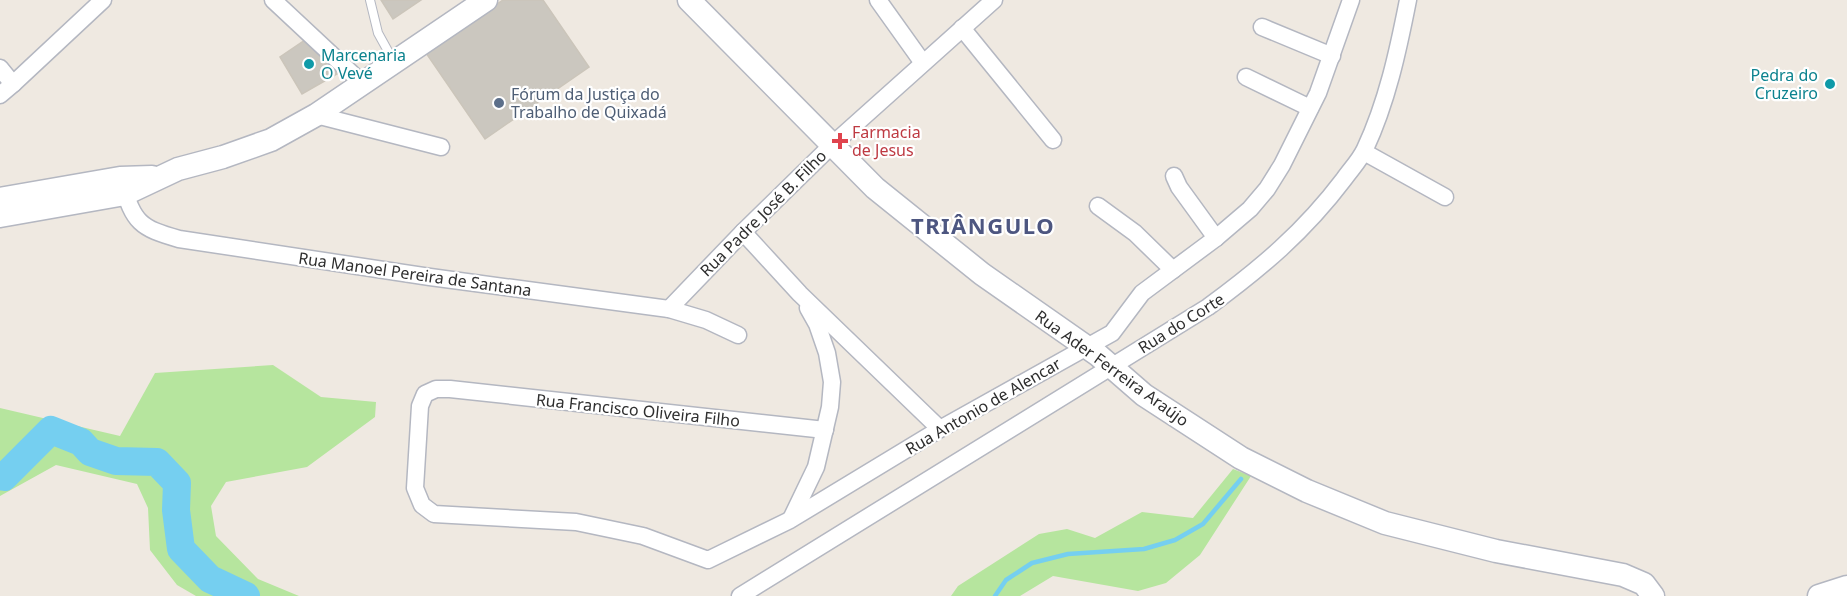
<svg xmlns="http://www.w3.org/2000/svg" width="1847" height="596" font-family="'Noto Sans',sans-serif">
<rect width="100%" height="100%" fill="#efe9e1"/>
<!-- green -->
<g fill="#b6e59e">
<polygon points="273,365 321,397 376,402 375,417 307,467 226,482 211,506 216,536 258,579 299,596 196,596 177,585 150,550 148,508 137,484 56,465 0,496 0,408 120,436 155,373"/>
<polygon points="1233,469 1251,476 1200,555 1166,583 1138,591 1053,576 1020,596 951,596 958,586 1039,534 1067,529 1095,538 1142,512 1193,518"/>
</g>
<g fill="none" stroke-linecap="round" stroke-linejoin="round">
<!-- stream -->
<polyline stroke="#75cff0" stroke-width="4.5" points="995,596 1006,580 1032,563 1068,554 1144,549 1175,540 1203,524 1241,479"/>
<!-- river -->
<polyline stroke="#75cff0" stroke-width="28" points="0,476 4,477 51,430 81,442 90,452 116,461 157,462 177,483 176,510 181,549 210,579 246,596"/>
</g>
<!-- building -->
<g fill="#cbc7bf" stroke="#cbc5ba" stroke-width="1.5">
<polygon points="381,0 421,0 393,19"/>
<polygon points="503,0 543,0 589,67 485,139 426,53"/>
<polygon points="308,38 342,71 302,94 280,57"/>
</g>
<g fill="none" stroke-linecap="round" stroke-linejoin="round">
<!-- lane casing -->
<g stroke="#b4b7c1" stroke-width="10">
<polyline id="lane" points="370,0 378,33 394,62"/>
</g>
<!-- street casing -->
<g stroke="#b4b7c1" stroke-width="19">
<g id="street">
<polyline points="273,0 363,84"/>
<polyline points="878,0 923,63"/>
<polyline points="1262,27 1332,56"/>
<polyline points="962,28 1053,140"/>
<polyline points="0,68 13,84 0,95"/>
<polyline points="1246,77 1310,108"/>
<polyline points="13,84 103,0"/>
<polyline points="316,115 441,147"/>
<polyline points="1364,152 1445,197"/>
<polyline points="1174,176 1179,187 1216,238"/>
<path d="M 122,183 C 134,223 140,228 179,239 L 430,277 L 669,309 L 706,320 L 738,335"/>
<polyline points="1098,206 1135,233 1173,270"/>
<polyline points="743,232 800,294 940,429"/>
<polyline points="669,309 743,232 832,145 994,0"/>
<polyline points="825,430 450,389 436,389 425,394 420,406 415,488 422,505 434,514 576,522 643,536 708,560 790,520 940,429 1112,333 1142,293 1216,238 1250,209 1267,189 1282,165 1318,93 1351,0"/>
<polyline points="791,519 816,467 830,407 832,382 827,353 817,324 808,308"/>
<path d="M 740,596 L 1208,307 C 1261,268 1304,232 1344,179 C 1351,169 1360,160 1365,149 C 1387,102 1398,51 1408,0"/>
</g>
</g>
<!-- secondary casing -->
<g stroke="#b4b7c1" stroke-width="25">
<g id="secondary">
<polyline points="689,0 875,188 982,274 1098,355 1144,395 1241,458 1307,491 1385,523 1496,551 1623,575 1644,584 1653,596"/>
<polyline points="0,199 120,178 152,177"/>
<polyline points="0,216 125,194 178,169 223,157 271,140 316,115 486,0"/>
<polyline points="1819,596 1847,587"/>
</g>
</g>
<!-- lane -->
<use href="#lane" stroke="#fff" stroke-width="8"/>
<!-- street -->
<use href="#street" stroke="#fff" stroke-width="16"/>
<!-- secondary -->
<use href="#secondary" stroke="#fff" stroke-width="22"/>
</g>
<!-- markers -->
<g fill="#0f9aa8" stroke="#fff" stroke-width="2">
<circle cx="309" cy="64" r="6"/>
<circle cx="1830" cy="84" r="6"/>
</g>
<circle fill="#5c6f8a" stroke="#fff" stroke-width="2" cx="499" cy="103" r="6"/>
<path fill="#e0444e" stroke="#fff" stroke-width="2" d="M837 132h6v6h6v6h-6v6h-6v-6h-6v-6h6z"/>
<g text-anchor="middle" stroke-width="4.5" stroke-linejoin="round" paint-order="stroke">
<!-- culture labels -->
<g font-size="16" fill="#0d838f" stroke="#fff" text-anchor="start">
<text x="321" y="61">Marcenaria<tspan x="321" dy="18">O Vevé</tspan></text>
<text x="1818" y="81" text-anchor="end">Pedra do<tspan x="1818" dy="18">Cruzeiro</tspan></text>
</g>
<!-- service labels -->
<g font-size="16" fill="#4e5e75" stroke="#fff" text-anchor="start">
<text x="511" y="100">Fórum da Justiça do<tspan x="511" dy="18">Trabalho de Quixadá</tspan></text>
</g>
<!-- health labels -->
<g font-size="16" fill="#be3a42" stroke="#fff" text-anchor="start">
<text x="852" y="138">Farmacia<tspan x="852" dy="18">de Jesus</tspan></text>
</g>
<!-- street labels -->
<g font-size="16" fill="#2e2e2e" stroke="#fff">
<text transform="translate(763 213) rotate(-45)" y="6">Rua Padre José B. Filho</text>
<text transform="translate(415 274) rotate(8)" y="6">Rua Manoel Pereira de Santana</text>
<text transform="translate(1181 323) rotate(-32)" y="6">Rua do Corte</text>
<text transform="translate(1112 368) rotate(36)" y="6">Rua Ader Ferreira Araújo</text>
<text transform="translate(983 406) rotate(-30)" y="6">Rua Antonio de Alencar</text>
<text transform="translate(638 410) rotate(6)" y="6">Rua Francisco Oliveira Filho</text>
</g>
<!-- district labels -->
<g font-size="22" font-weight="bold" letter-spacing="1.5" fill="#4d5680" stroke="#fff">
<text x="983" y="234">TRIÂNGULO</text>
</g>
</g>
</svg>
